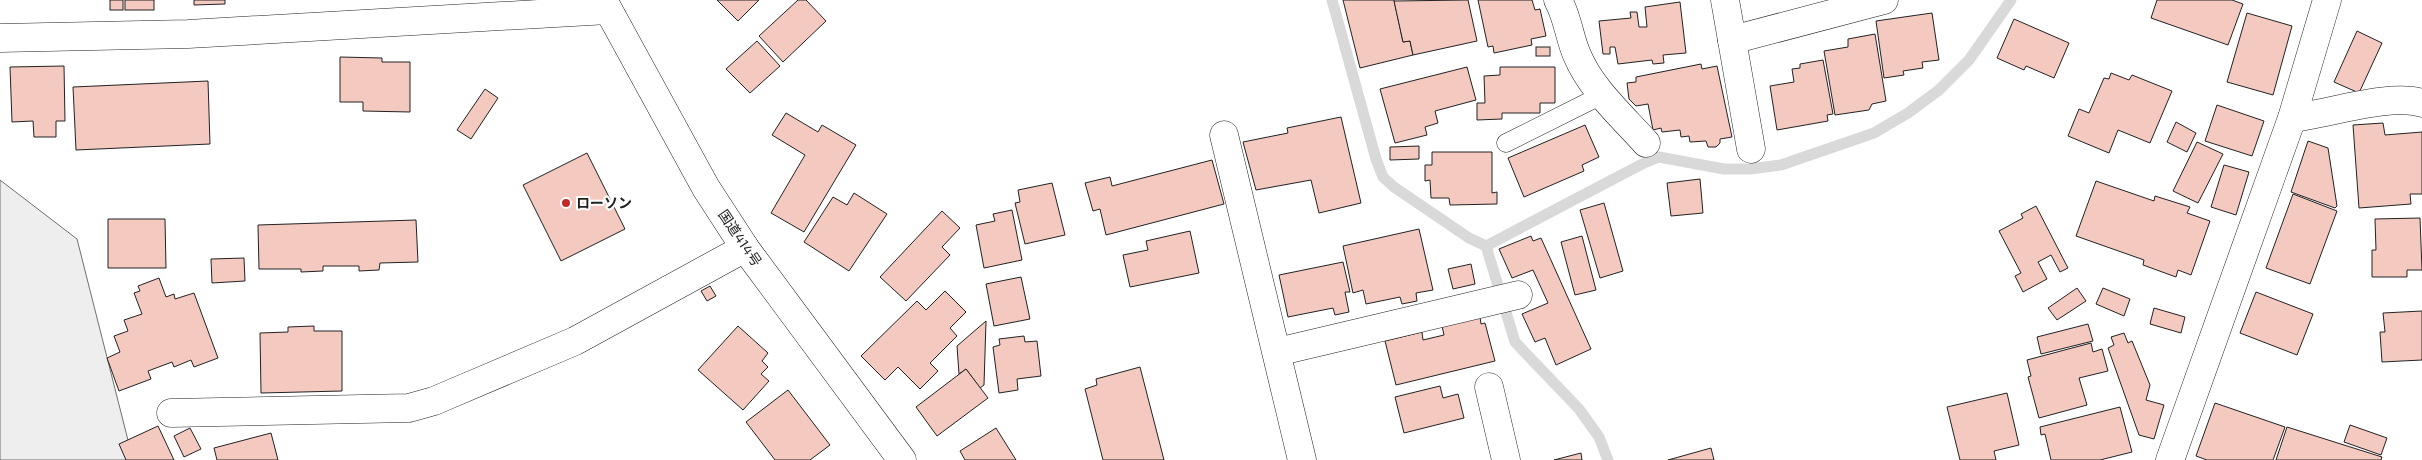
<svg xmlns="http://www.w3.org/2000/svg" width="2422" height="460" font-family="'Exo 2','Noto Sans JP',sans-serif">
<rect width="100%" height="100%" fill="#fff"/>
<!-- green -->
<polygon fill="#eee" stroke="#6f6f6f" points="0,180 77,239 133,460 0,460"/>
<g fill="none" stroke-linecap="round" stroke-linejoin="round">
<!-- stream -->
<g stroke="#d9d9d9" stroke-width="11">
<polyline points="1332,0 1376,159 1383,177 1394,187 1469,238 1486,246 1515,342 1579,409 1599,437 1608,460"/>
<polyline points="1486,246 1644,163 1659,157 1724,169 1750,169 1781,165 1874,133 1908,113 1939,90 1969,60 2011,0"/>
</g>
</g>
<!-- building -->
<g fill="#f3c9c0" stroke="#222">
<rect x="110" y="0" width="13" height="10"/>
<rect x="125" y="0" width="29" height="10"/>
<polygon points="194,0 225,0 225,4 194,5"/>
<polygon points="717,0 759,0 738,21"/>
<polygon points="798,0 806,0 826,21 783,62 759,36"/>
<polygon points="1343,0 1394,0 1403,42 1410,41 1413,55 1360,68"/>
<polygon points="1468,0 1477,41 1413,55 1410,41 1403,42 1394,1"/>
<polygon points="1478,0 1532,0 1535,10 1540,9 1546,36 1531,39 1532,45 1494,53 1493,46 1488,47"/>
<polygon points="2157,0 2232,0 2243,4 2228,45 2151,18"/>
<polygon points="1680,2 1686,53 1663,55 1664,63 1653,64 1652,60 1618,64 1615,47 1610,47 1610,54 1603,54 1599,21 1631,18 1630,12 1637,12 1639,27 1647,27 1645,7"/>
<polygon points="1932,13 1939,60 1922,62 1923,68 1903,71 1904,75 1884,78 1876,21"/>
<polygon points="2247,13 2292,26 2273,95 2227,82"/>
<polygon points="2014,19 2069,43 2054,78 2026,66 2024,70 1997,58"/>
<polygon points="2357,31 2382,43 2359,93 2334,82"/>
<polygon points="1875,34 1886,101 1872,104 1869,110 1835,115 1824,51 1848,47 1848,39"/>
<polygon points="757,41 780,66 750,93 726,69"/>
<rect x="1536" y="47" width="14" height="9"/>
<polygon points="340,57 382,58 382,62 410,62 410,112 363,111 363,102 340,102"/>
<polygon points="1823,60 1833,114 1827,115 1828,121 1777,130 1770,86 1794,82 1792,69 1800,68 1800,64"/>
<polygon points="1701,64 1702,69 1717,66 1732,137 1720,139 1720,143 1716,147 1708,147 1706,141 1690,142 1689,136 1681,137 1680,130 1662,132 1661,128 1653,130 1648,104 1636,106 1629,99 1627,83 1636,82 1636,77"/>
<polygon points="64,66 65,121 56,121 56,137 34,137 33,121 12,122 10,67"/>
<polygon points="1467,67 1476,100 1435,111 1438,123 1425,127 1427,135 1395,143 1380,89"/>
<polygon points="1500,67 1555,67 1555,103 1540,103 1540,113 1502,113 1502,119 1477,120 1477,103 1485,103 1484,76 1500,75"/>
<polygon points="2111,73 2129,80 2132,75 2172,91 2150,143 2118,130 2109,153 2068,136 2079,109 2089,113 2104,78 2109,79"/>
<polygon points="208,81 210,144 76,150 73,87"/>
<polygon points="485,89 498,98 471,139 457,130"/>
<polygon points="2217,105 2264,121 2252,156 2205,141"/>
<polygon points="786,113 818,132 822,125 856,145 804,232 771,213 805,155 772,135"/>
<polygon points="1341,117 1361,203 1319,213 1311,180 1256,190 1243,142 1288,133 1287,128"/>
<polygon points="2176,122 2196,133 2187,152 2167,142"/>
<polygon points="2383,123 2385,135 2422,132 2422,194 2410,194 2411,204 2359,208 2353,125"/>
<polygon points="1585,125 1599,157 1582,165 1584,171 1524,197 1508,158"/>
<polygon points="2308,141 2328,148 2337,206 2335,208 2291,192"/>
<polygon points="2197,142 2223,154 2198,203 2173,191"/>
<polygon points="1419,146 1419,159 1390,160 1390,147"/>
<polygon points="1432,152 1492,152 1492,193 1497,192 1497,204 1450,205 1449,198 1431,198 1430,180 1425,181 1425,165 1432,165"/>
<polygon points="587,153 625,229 561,261 523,185"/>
<polygon points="1212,160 1224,204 1106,235 1100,209 1093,211 1085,183 1110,177 1112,186"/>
<polygon points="2224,165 2249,172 2236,215 2211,207"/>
<polygon points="1700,179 1703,213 1671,216 1667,183"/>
<polygon points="2096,181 2154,201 2155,196 2190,207 2187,213 2210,221 2191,275 2178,270 2176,277 2143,265 2144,260 2076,236"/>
<polygon points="1052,183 1065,235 1025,244 1015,203 1020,202 1018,190"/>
<polygon points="854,193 887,214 849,271 804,242 833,197 847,205"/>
<polygon points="2293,194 2337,211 2310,284 2266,268"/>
<polygon points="1604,203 1623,271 1600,278 1580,210"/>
<polygon points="2036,206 2068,268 2060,272 2051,255 2038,262 2047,279 2023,292 2015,276 2021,273 1999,231 2023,218 2021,214"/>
<polygon points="1012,210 1022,260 984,268 976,225 995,221 993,214"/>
<polygon points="942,211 960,228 942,247 950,255 906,301 880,277"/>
<polygon points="2420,218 2422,270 2407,270 2407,277 2372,277 2372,250 2376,250 2375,219"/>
<polygon points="108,219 165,219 166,268 108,268"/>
<polygon points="416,220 418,262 380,263 379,270 359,271 359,266 323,266 323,271 301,272 301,269 259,269 258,225"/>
<polygon points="1419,229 1433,290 1416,293 1417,301 1402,304 1400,297 1366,304 1363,290 1353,293 1343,246"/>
<polygon points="1190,231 1199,273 1130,287 1123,255 1148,250 1146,241"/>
<polygon points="1531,236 1533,241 1541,238 1591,349 1556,365 1545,338 1535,342 1522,314 1548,303 1533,270 1512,278 1499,249"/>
<polygon points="1582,236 1596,290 1575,295 1561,242"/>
<polygon points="244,258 245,281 212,283 211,259"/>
<polygon points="1343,262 1350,292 1345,292 1349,312 1335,315 1333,308 1288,317 1279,275"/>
<polygon points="1471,264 1475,284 1453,289 1448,269"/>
<polygon points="1021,277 1030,319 994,326 986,284"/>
<polygon points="159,278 166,297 174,294 175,299 194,293 218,358 194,367 191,360 174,367 172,362 148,371 151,379 119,391 107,358 120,352 114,336 128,331 124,320 142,314 134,293 140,291 138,286"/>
<polygon points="710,286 716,296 707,301 701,291"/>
<polygon points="2077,288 2086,301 2057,320 2048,308"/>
<polygon points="2103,288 2130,299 2124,316 2096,304"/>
<polygon points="945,291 966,312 950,328 957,336 930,363 938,371 920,389 898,367 885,380 861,356 917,301 926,310"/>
<polygon points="2256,292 2313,314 2297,355 2240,333"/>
<polygon points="2154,308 2185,317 2181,333 2150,324"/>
<polygon points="2422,311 2422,360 2382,362 2380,332 2385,332 2383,313"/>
<polygon points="1480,317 1481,324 1485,323 1495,361 1396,385 1385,341 1422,332 1423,340 1444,335 1442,326"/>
<polygon points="986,321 984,385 980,388 966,369 959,374 957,346"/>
<polygon points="2088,324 2093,341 2041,354 2037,337"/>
<polygon points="314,326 314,331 342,331 342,391 261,393 260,333 288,332 288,327"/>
<polygon points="738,326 768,353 762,361 768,367 761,374 769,381 743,410 698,370"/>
<polygon points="2124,333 2128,343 2132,341 2150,385 2146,400 2164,405 2154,439 2139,435 2108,348 2114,345 2111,337"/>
<polygon points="1024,336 1025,342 1037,341 1041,376 1017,379 1018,390 999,393 993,347 1000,345 999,339"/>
<polygon points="2091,343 2093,352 2102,349 2108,371 2079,378 2087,405 2039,418 2028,377 2031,376 2027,360"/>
<polygon points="1140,367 1164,460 1103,460 1085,389 1097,385 1096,379"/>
<polygon points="966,369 988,398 937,436 916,407"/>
<polygon points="1440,386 1443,398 1458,394 1464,418 1404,433 1395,397"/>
<polygon points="788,390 830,445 810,460 775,460 746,422"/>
<polygon points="2007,393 2019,445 1994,451 1996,460 1960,460 1947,407"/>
<polygon points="2215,403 2285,427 2273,460 2207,460 2196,456"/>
<polygon points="2120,407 2132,452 2100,460 2051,460 2045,434 2041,435 2040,427"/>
<polygon points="2350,425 2387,438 2381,455 2344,442"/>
<polygon points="158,426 174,460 126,460 119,444"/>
<polygon points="2287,427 2382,457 2381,460 2276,460"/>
<polygon points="190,428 201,449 184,457 174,436"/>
<polygon points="996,428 1016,460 965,460 960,451"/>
<polygon points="271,433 278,460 217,460 214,448"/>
<polygon points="1711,448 1714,460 1668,460"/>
<polygon points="1581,453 1582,460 1554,460"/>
</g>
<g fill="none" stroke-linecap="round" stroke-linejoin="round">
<!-- service casing -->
<g stroke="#222" stroke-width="19">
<polyline id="service" points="1506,143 1602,95"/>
</g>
<!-- minor casing -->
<g stroke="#222" stroke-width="29">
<g id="minor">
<path d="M 1558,0 C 1568,18 1569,37 1577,55 C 1591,89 1622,116 1646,143"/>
<polyline points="1725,0 1751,149"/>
<polyline points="0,38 188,34 608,10"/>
<polyline points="1732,40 1884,0"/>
<path d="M 2292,118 C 2328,114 2390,93 2422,103"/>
<polyline points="1224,135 1302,460"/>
<polyline points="1277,352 1518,295"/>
<polyline points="1489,387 1506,460"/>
<polyline points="171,413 409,408 434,401 575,341 745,248"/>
<polyline points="2170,460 2292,118 2327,0"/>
</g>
</g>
<!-- trunk casing -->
<g stroke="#222" stroke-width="29">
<polyline id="trunk" points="603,0 706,188 745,248 902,460"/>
</g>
<!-- service -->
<use href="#service" stroke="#fff" stroke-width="18"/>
<!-- minor -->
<use href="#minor" stroke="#fff" stroke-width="28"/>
<!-- trunk -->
<use href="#trunk" stroke="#fff" stroke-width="28"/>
</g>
<!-- markers -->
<circle fill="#c62828" stroke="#fff" stroke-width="2" cx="566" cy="203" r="5"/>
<g text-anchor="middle" stroke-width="4" stroke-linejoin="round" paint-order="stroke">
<!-- poi labels -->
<g font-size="14" font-weight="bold" fill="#222" stroke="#fff" text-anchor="start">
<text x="576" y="208">ローソン</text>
</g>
<!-- street labels -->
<g font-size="14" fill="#222" stroke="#fff">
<text transform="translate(740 238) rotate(56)" y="5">国道414号</text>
</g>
</g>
</svg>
